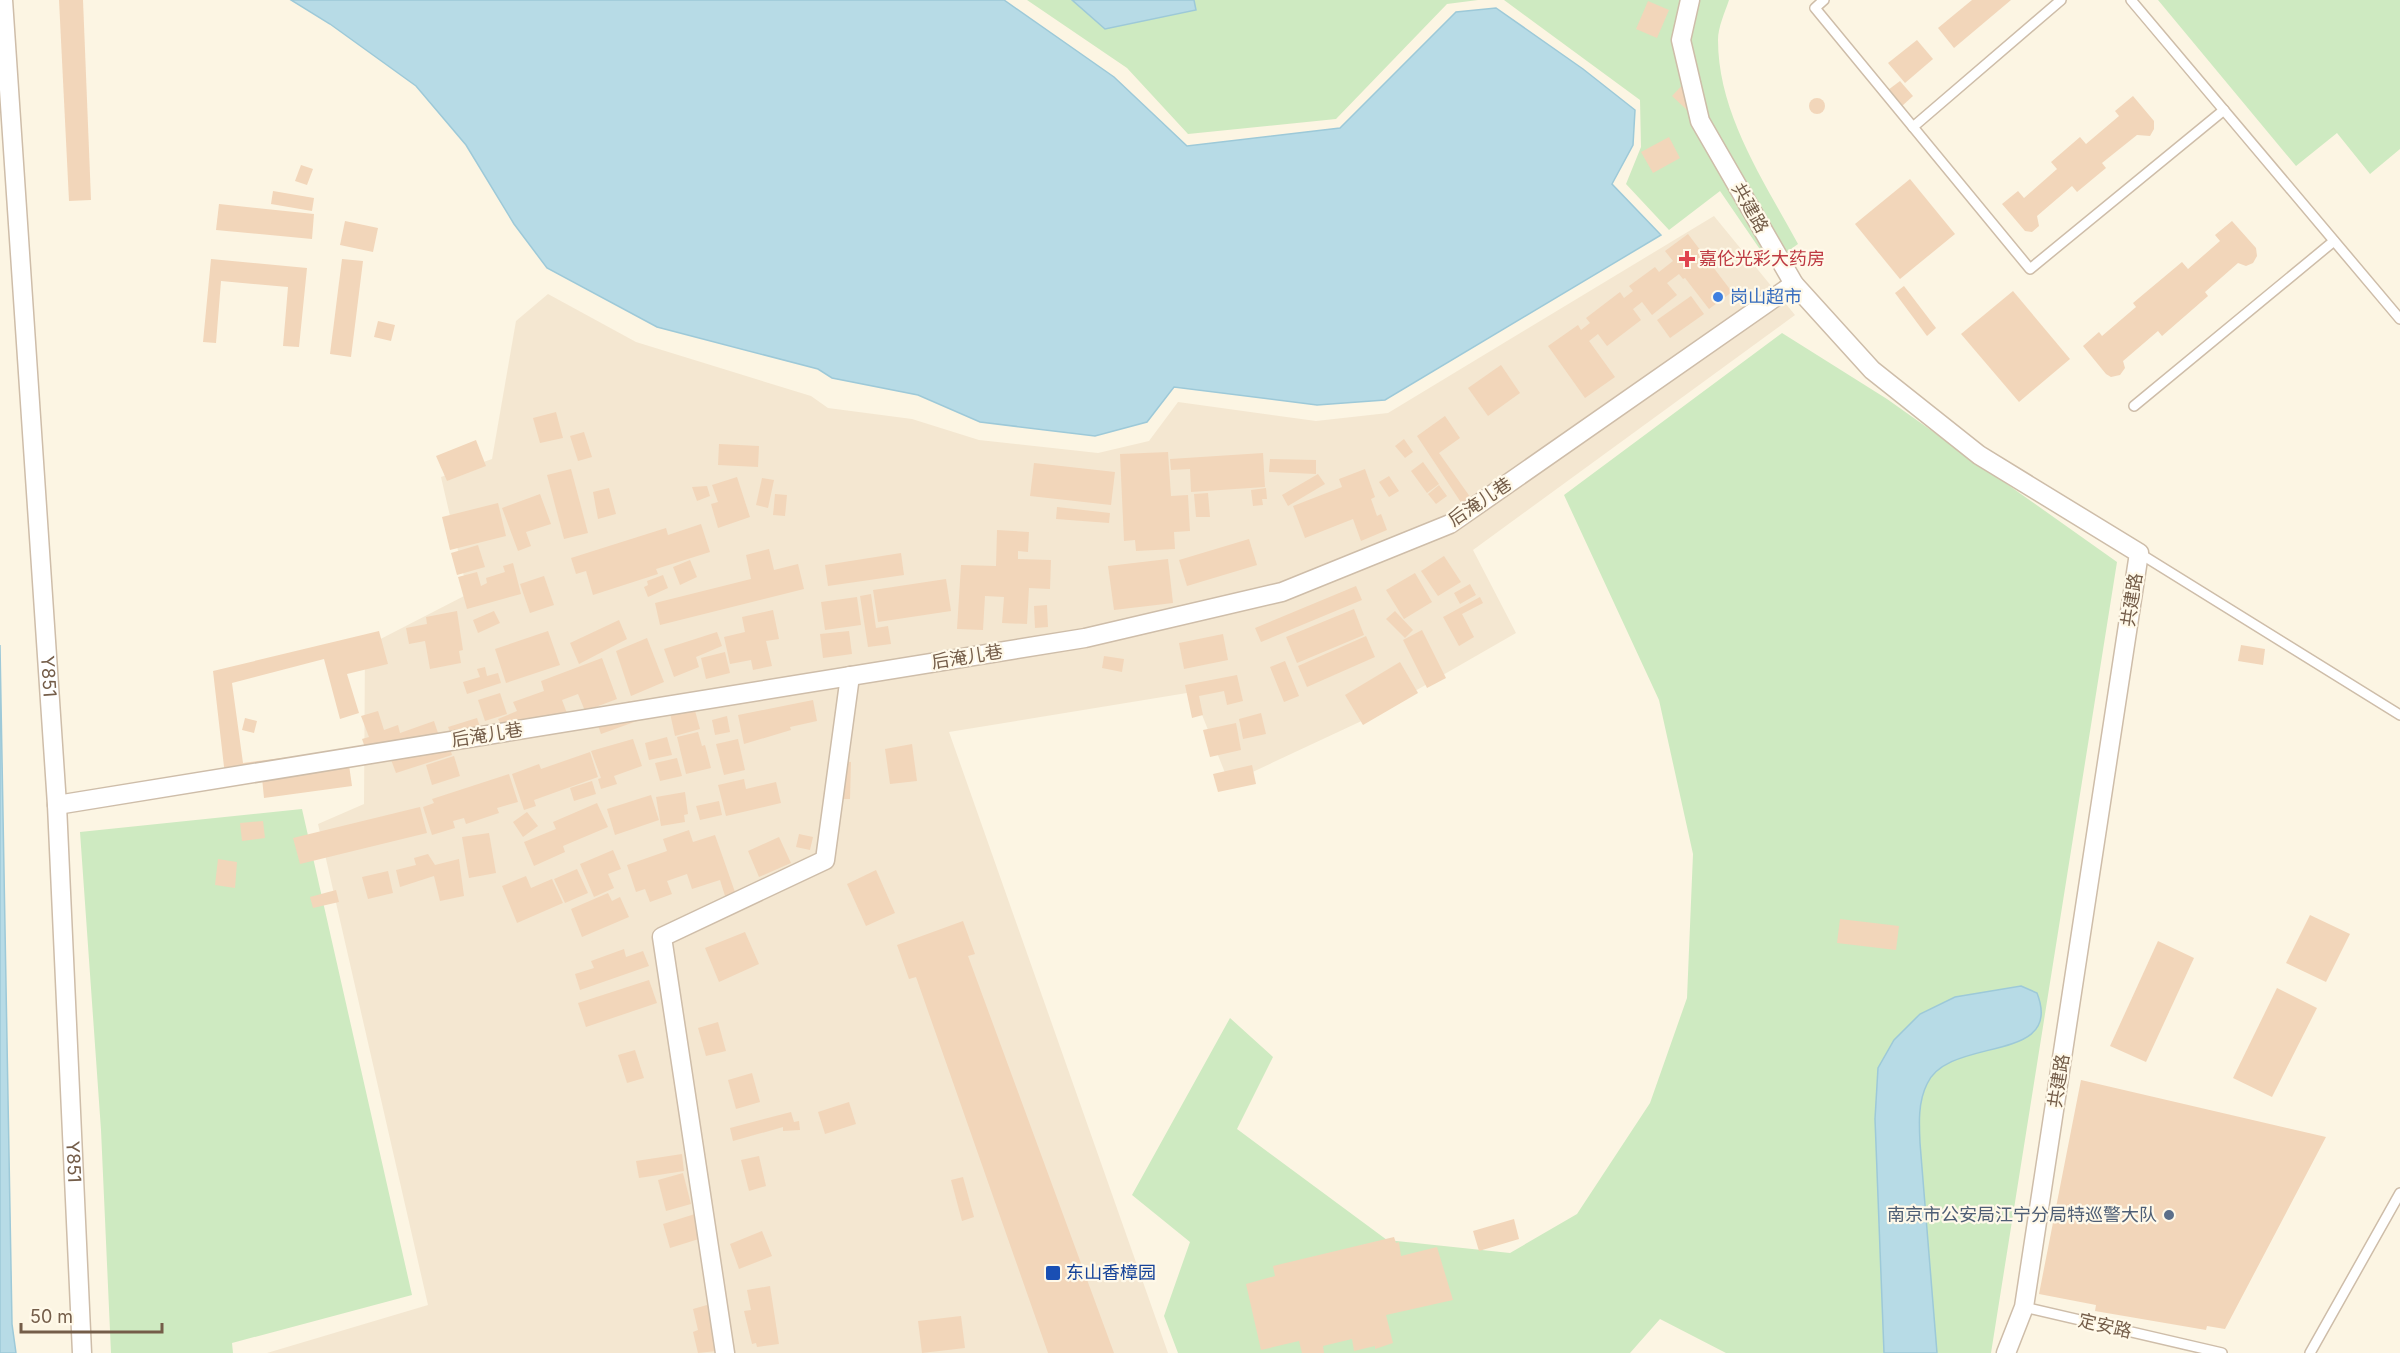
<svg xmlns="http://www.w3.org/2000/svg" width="2400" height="1353" font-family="Inter,'Noto Sans SC',sans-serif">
<rect width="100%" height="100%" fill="#fcf5e3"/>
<!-- residential -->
<polygon fill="#f4e7d1" points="1714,216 1795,315 1473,550 1516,633 1368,718 1229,783 1193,692 949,732 1168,1353 267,1353 428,1305 318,824 364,804 365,647 468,594 441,477 492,459 516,321 548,294 636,342 811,396 828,408 912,419 979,440 1098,453 1149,441 1178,402 1316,421 1388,413"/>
<!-- green -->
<g fill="#ceeac1">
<polygon points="1027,0 1478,0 1447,4 1336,119 1188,134 1127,68"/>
<path d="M 1504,0 L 1729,0 C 1725,12 1718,27 1718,40 C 1718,114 1764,181 1798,244 L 1770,264 L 1720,191 L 1669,230 L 1626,184 L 1641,147 L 1640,100 Z"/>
<polygon points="2158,0 2400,0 2400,149 2370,174 2337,133 2296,166"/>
<polygon points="1782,333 1887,399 2117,562 1991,1353 1726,1353 1660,1319 1630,1353 1178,1353 1164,1316 1190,1242 1132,1195 1230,1018 1273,1057 1237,1129 1387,1240 1510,1253 1577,1214 1650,1103 1687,998 1693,854 1659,700 1564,495"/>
<polygon points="302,809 412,1295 232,1343 233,1353 111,1353 101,1130 80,832"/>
</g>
<!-- water -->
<g fill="#b7dbe6" stroke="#9dc9d8" stroke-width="1.5">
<polygon points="291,0 1004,0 1114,77 1187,146 1340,128 1456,12 1496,8 1583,69 1635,110 1633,145 1612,184 1661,235 1385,400 1317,405 1174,387 1147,422 1095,436 980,422 918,395 832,378 818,369 657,327 547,268 514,224 466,145 416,86 330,24"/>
<polygon points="1072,0 1194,0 1196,10 1105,29"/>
<polygon points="0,645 12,1324 16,1353 0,1353"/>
<path d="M 2021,986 L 2037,993 C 2065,1065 1949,1035 1927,1084 C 1918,1102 1919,1123 1920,1143 L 1937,1353 L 1884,1353 L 1875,1119 L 1878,1068 L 1894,1040 L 1920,1014 L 1955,997 Z"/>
</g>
<!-- building -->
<g fill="#f2d6ba">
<polygon points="59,0 83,0 91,200 69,201"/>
<polygon points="1972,0 2011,0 1954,48 1938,28"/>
<polygon points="1648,1 1669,10 1657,38 1636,29"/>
<polygon points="1917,40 1933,59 1905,83 1888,63"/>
<polygon points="1688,79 1703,93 1687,110 1672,96"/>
<polygon points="1900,81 1913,96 1902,106 1888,90"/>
<polygon points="2133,96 2154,121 2154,129 2150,136 2137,135 2102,163 2106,168 2077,192 2072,186 2037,216 2039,226 2032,232 2025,231 2002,204 2018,191 2024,198 2057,169 2051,162 2080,137 2086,144 2119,116 2115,111"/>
<circle cx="1817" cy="106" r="8"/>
<polygon points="1669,137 1680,158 1653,173 1641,152"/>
<polygon points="301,165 313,169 307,185 295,181"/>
<polygon points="1910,179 1955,234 1900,279 1855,224"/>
<polygon points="273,191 314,198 312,211 271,204"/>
<polygon points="219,204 314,214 312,239 216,230"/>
<polygon points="345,221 378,228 373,252 340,245"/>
<polygon points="2232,221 2256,248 2257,256 2253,263 2246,266 2238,263 2205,292 2208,296 2162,336 2158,331 2123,361 2125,368 2120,375 2111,377 2106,374 2083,346 2099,332 2102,336 2136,307 2133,303 2182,262 2188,269 2220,241 2215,235"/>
<polygon points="1688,234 1732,292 1709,309 1685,278 1683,279 1679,274 1667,283 1677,295 1652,315 1642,302 1633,309 1641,320 1607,346 1598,334 1589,341 1615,377 1585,398 1548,346 1578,325 1581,330 1590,323 1586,318 1620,292 1624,298 1633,291 1629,286 1655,267 1659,272 1673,261 1665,251"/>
<polygon points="211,259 307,268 299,347 283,346 288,287 221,281 216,343 203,342"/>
<polygon points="342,259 363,261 351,357 330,354"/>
<polygon points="1904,286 1936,328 1927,336 1895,293"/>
<polygon points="2013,291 2070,359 2019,402 1961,334"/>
<polygon points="1691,296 1704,314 1670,338 1657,320"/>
<polygon points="378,321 395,325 391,341 374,337"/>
<polygon points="1501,365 1520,393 1488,416 1468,388"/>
<polygon points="556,412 563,438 540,443 533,418"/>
<polygon points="1445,416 1460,438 1439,453 1473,501 1464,507 1417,436"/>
<polygon points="584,432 592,457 578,461 570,436"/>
<polygon points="1404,439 1413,452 1405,458 1395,446"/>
<polygon points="476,440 486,466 447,481 436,456"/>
<polygon points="719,444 759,446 758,467 718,465"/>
<polygon points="1168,452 1171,496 1188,495 1190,531 1174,532 1175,549 1136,551 1135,540 1124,541 1120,454"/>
<polygon points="1263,453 1265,487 1191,492 1190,469 1171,470 1170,459"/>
<polygon points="1270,459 1316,460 1316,474 1269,472"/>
<polygon points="1423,462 1439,484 1427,493 1411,471"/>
<polygon points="1034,463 1115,472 1111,505 1030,496"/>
<polygon points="571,469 588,533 564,539 547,475"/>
<polygon points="1365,469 1375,497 1371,499 1377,516 1381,514 1387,530 1361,541 1353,519 1305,538 1293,506 1342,487 1339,479"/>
<polygon points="1318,474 1325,484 1288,506 1282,495"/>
<polygon points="1389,476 1399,491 1389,497 1379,482"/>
<polygon points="737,477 750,517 718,528 711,504 718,502 712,485"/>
<polygon points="762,478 774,480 768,508 756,505"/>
<polygon points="1439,485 1447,496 1436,504 1428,494"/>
<polygon points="707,486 710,496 697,501 692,487"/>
<polygon points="609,488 616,514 598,519 593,492"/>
<polygon points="1266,488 1267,499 1262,499 1263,505 1253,506 1251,490"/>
<polygon points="1208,493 1210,517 1196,517 1194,494"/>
<polygon points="540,494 551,524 526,532 531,546 518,551 502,508"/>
<polygon points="775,494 787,495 785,516 773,515"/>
<polygon points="498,503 506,536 450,550 442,517"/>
<polygon points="1057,507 1110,513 1109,523 1056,519"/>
<polygon points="701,524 710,552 656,569 658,574 593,595 586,571 576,574 571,558 666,528 668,535"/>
<polygon points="997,530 1029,532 1028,552 1018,551 1018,559 1051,560 1050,589 1029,588 1027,624 1002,623 1004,597 985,596 983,630 957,629 961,565 996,566"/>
<polygon points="1249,539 1257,565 1187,586 1179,560"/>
<polygon points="478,545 485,567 457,575 451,553"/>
<polygon points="769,549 774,570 798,564 804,589 660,625 655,603 751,579 746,555"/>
<polygon points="901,553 904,575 828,586 825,565"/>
<polygon points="1444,556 1461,582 1438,596 1421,571"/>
<polygon points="1168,559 1173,603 1114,610 1108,566"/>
<polygon points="690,560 697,577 680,585 673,567"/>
<polygon points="513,563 521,594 467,609 458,577 477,572 481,586 487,583 486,578 505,572 503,566"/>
<polygon points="1415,573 1432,602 1404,619 1386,590"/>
<polygon points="663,575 668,588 648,597 644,587 648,585 647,581"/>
<polygon points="544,576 554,605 530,613 520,584"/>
<polygon points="946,579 951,611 878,622 873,590"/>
<polygon points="1470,584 1476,595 1460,604 1454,593"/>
<polygon points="1356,586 1362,600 1261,642 1255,628"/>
<polygon points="871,594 876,628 888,626 891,644 868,647 860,596"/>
<polygon points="857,597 861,625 825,630 821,602"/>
<polygon points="1480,597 1483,603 1462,614 1474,637 1459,646 1443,617"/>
<polygon points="1047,605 1048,627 1035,628 1034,606"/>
<polygon points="1354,609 1364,635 1297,663 1286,637"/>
<polygon points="773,610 779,639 766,641 772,666 753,670 751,660 730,664 724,637 745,632 742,617"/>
<polygon points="457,611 463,650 459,651 461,663 430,669 425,641 409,644 406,628 427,624 426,617"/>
<polygon points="494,611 500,623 478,633 473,620"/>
<polygon points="1395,611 1413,630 1405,638 1386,619"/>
<polygon points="619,620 627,639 579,664 570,643"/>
<polygon points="1422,630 1446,678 1427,688 1403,640"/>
<polygon points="379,631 388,664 347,674 359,713 340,719 324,659 232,683 243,763 336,751 349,765 352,786 264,798 262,778 226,784 213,671"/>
<polygon points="548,631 560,665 506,683 495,649"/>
<polygon points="849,631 852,654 823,658 820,634"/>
<polygon points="717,632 722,646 696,657 699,667 674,677 664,649"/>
<polygon points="1223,634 1228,660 1184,669 1179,643"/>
<polygon points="1366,636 1375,657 1307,687 1298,666"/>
<polygon points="647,638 664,682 631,696 616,651"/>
<polygon points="2241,645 2265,649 2263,665 2238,661"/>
<polygon points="725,652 730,673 706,679 701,658"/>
<polygon points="1104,656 1124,659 1122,672 1102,668"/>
<polygon points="602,658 617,699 585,711 578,694 562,700 568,716 501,724 498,719 517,711 513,702 544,691 541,681"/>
<polygon points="1285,661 1299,696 1284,702 1270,667"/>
<polygon points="1400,662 1418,693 1363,725 1345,695"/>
<polygon points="485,667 487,676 498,673 501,683 467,694 463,682 480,677 477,669"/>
<polygon points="1237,675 1243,701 1227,705 1224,691 1199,696 1203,715 1192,718 1185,685"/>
<polygon points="500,693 507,714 485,721 478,700"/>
<polygon points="813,700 817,721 790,727 791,730 744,744 738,715"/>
<polygon points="630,701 637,721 601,734 594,714"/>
<polygon points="694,707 700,729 675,736 670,713"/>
<polygon points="378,711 384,730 398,725 400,733 434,721 440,739 370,762 362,739 369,737 361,716"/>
<polygon points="1261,713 1266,734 1243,739 1239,719"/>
<polygon points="727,716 730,732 715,735 712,720"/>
<polygon points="245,718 257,721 254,733 242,730"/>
<polygon points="477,718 481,730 453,739 448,727"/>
<polygon points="1236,723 1241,750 1210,757 1203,730"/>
<polygon points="698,732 702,746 705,745 711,768 686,774 677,737"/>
<polygon points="667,737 672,755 649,760 645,743"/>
<polygon points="447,738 452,755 396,773 390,757"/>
<polygon points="633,739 642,766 614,776 617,784 601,789 598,779 601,778 591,751"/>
<polygon points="738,739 745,770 724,775 716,744"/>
<polygon points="912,744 917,781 890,784 885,749"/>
<polygon points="590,752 598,777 534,800 536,806 524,810 512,774 539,764 541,769"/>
<polygon points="454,756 460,776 432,785 426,765"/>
<polygon points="677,758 682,776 660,781 655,763"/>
<polygon points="843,761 851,762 850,799 842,799"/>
<polygon points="1252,765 1256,784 1218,792 1213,774"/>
<polygon points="509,774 518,802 497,808 499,813 466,824 464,818 453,821 455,828 432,835 423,807 434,803 432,799"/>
<polygon points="744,779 746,789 776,782 781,803 726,816 718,785"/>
<polygon points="592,781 596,794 574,801 570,788"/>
<polygon points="685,792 688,814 684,815 685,822 661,826 656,797"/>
<polygon points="651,795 659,820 615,835 607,809"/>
<polygon points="719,801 722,815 700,820 696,806"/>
<polygon points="597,803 608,827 563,846 565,852 534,866 524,842 556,829 553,822"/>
<polygon points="420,807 427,833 300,864 293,838"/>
<polygon points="527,812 538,826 523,837 513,822"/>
<polygon points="263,821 265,838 242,841 240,823"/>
<polygon points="689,830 693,842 715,835 735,892 725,896 720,880 692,889 687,874 667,881 672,894 650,902 645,889 636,892 627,865 667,851 663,839"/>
<polygon points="489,833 496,873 469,878 462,837"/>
<polygon points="799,834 813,837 810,850 796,847"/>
<polygon points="779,837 791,863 759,877 748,851"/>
<polygon points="613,850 621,869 608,874 614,888 594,897 580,864"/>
<polygon points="428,854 435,865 459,859 464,896 440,901 434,876 400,887 396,870 416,865 414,858"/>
<polygon points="218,859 237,862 235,888 215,885"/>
<polygon points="577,869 588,893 565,903 554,879"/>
<polygon points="876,870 895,913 866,926 847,884"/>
<polygon points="388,871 393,893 368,899 362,877"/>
<polygon points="526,876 531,888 552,879 563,903 517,923 502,886"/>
<polygon points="336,890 339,902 313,908 310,897"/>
<polygon points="608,893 612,901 620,897 629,917 582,937 571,909"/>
<polygon points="2310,915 2350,934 2326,982 2286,963"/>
<polygon points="1840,919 1899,926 1896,950 1837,943"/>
<polygon points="963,921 975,954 968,956 1114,1353 1048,1353 916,977 909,979 897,945"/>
<polygon points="745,932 759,964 719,982 705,948"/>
<polygon points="2158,941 2194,958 2146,1062 2110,1046"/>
<polygon points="624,949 626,957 643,951 649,966 580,990 575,974 594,968 591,961"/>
<polygon points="649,980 657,1003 586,1027 578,1003"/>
<polygon points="2277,988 2317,1008 2272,1097 2233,1078"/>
<polygon points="718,1022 726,1051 706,1056 698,1028"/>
<polygon points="635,1050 644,1078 627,1083 618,1055"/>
<polygon points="752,1073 760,1102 736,1109 728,1080"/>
<polygon points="2081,1080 2326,1137 2225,1329 2207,1326 2206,1330 2095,1311 2096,1305 2039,1294"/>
<polygon points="849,1102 856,1124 825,1134 818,1112"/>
<polygon points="791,1112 794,1122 799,1121 800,1130 783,1131 783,1127 733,1141 730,1128"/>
<polygon points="682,1154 684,1171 639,1178 636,1161"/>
<polygon points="759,1156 766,1186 749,1191 741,1160"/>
<polygon points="683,1173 691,1204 666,1211 658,1180"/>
<polygon points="963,1177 974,1217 962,1221 951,1180"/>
<polygon points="695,1214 702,1238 670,1248 663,1224"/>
<polygon points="1514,1219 1519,1239 1479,1251 1473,1231"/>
<polygon points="762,1231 772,1256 739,1269 730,1244"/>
<polygon points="1394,1237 1396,1243 1399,1242 1401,1256 1437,1247 1453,1300 1386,1315 1393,1343 1375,1349 1375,1346 1354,1351 1352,1339 1323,1346 1324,1353 1302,1353 1299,1341 1261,1350 1246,1284 1275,1276 1273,1266"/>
<polygon points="770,1286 779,1344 757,1347 756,1343 752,1344 744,1311 751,1310 747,1290"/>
<polygon points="714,1303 726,1350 698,1353 693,1332 698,1330 693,1309"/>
<polygon points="961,1316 965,1348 922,1353 918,1321"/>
</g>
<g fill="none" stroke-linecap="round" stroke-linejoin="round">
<!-- lane casing -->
<g stroke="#cebda9" stroke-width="12">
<g id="lane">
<polyline points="1824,0 1815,8 2030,269 2224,110"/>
<polyline points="2131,0 2400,319"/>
<polyline points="1913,127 2061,0"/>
<polyline points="2134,406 2334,241"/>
<polyline points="2139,553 2400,715"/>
<polyline points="2024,1307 2222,1353"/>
<polyline points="2310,1353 2400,1193"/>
</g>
</g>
<!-- street casing -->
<g stroke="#cebda9" stroke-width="21">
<g id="street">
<path id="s1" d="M 3,0 L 57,805 L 82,1353"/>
<polyline points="1690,0 1681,40 1700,121 1794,284 1872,370 1979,455 2139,553 2024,1307 2006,1353"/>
<polyline points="57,805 1085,638 1282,592 1450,524 1794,284"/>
<polyline points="725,1353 662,937 825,860 850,676"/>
</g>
</g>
<!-- lane -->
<use href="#lane" stroke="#fff" stroke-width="9"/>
<!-- street -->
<use href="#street" stroke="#fff" stroke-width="18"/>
</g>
<!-- markers -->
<path fill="#e0444e" stroke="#fff9e9" stroke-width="2" d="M1684 250h6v6h6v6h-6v6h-6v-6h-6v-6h6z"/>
<circle fill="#3f7fe0" stroke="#fff9e9" stroke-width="2" cx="1718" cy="297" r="6"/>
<circle fill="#5c6f8a" stroke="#fff9e9" stroke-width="2" cx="2169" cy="1215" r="6"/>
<rect fill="#1a4fb4" stroke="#fff9e9" stroke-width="2" x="1045" y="1265" width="16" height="16" rx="3"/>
<g text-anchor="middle" stroke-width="4.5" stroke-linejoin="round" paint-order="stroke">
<!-- street labels -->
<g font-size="18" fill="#745d49" stroke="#fff9e9">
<text transform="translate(1750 208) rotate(60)" y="6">共建路</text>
<text transform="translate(1480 502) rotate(-34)" y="6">后淹儿巷</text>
<text transform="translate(2132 600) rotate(-81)" y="6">共建路</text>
<text transform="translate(967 657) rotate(-9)" y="6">后淹儿巷</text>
<text dy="6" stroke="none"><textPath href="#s1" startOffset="678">Y851</textPath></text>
<text transform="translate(487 735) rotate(-9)" y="6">后淹儿巷</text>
<text transform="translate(2059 1081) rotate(-81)" y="6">共建路</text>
<text dy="6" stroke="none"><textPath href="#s1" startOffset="1164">Y851</textPath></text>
<text transform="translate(2105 1326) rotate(13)" y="6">定安路</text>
</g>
<!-- health labels -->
<g font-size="18" fill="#be3a42" stroke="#fff9e9" text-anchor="start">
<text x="1699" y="265">嘉伦光彩大药房</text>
</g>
<!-- shop labels -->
<g font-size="18" fill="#366cbe" stroke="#fff9e9" text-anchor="start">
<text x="1730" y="303">岗山超市</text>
</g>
<!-- service labels -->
<g font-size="18" fill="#4e5e75" stroke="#fff9e9" text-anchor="end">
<text x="2157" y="1221">南京市公安局江宁分局特巡警大队</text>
</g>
<!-- transit labels -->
<g font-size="18" fill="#164399" stroke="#fff9e9" text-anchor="start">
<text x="1066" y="1279">东山香樟园</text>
</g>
</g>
<!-- scale -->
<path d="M21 1323v9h141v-9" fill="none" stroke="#745d49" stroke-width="3"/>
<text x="30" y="1323" font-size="18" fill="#745d49" stroke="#fff9e9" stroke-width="4.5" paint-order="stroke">50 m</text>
</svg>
